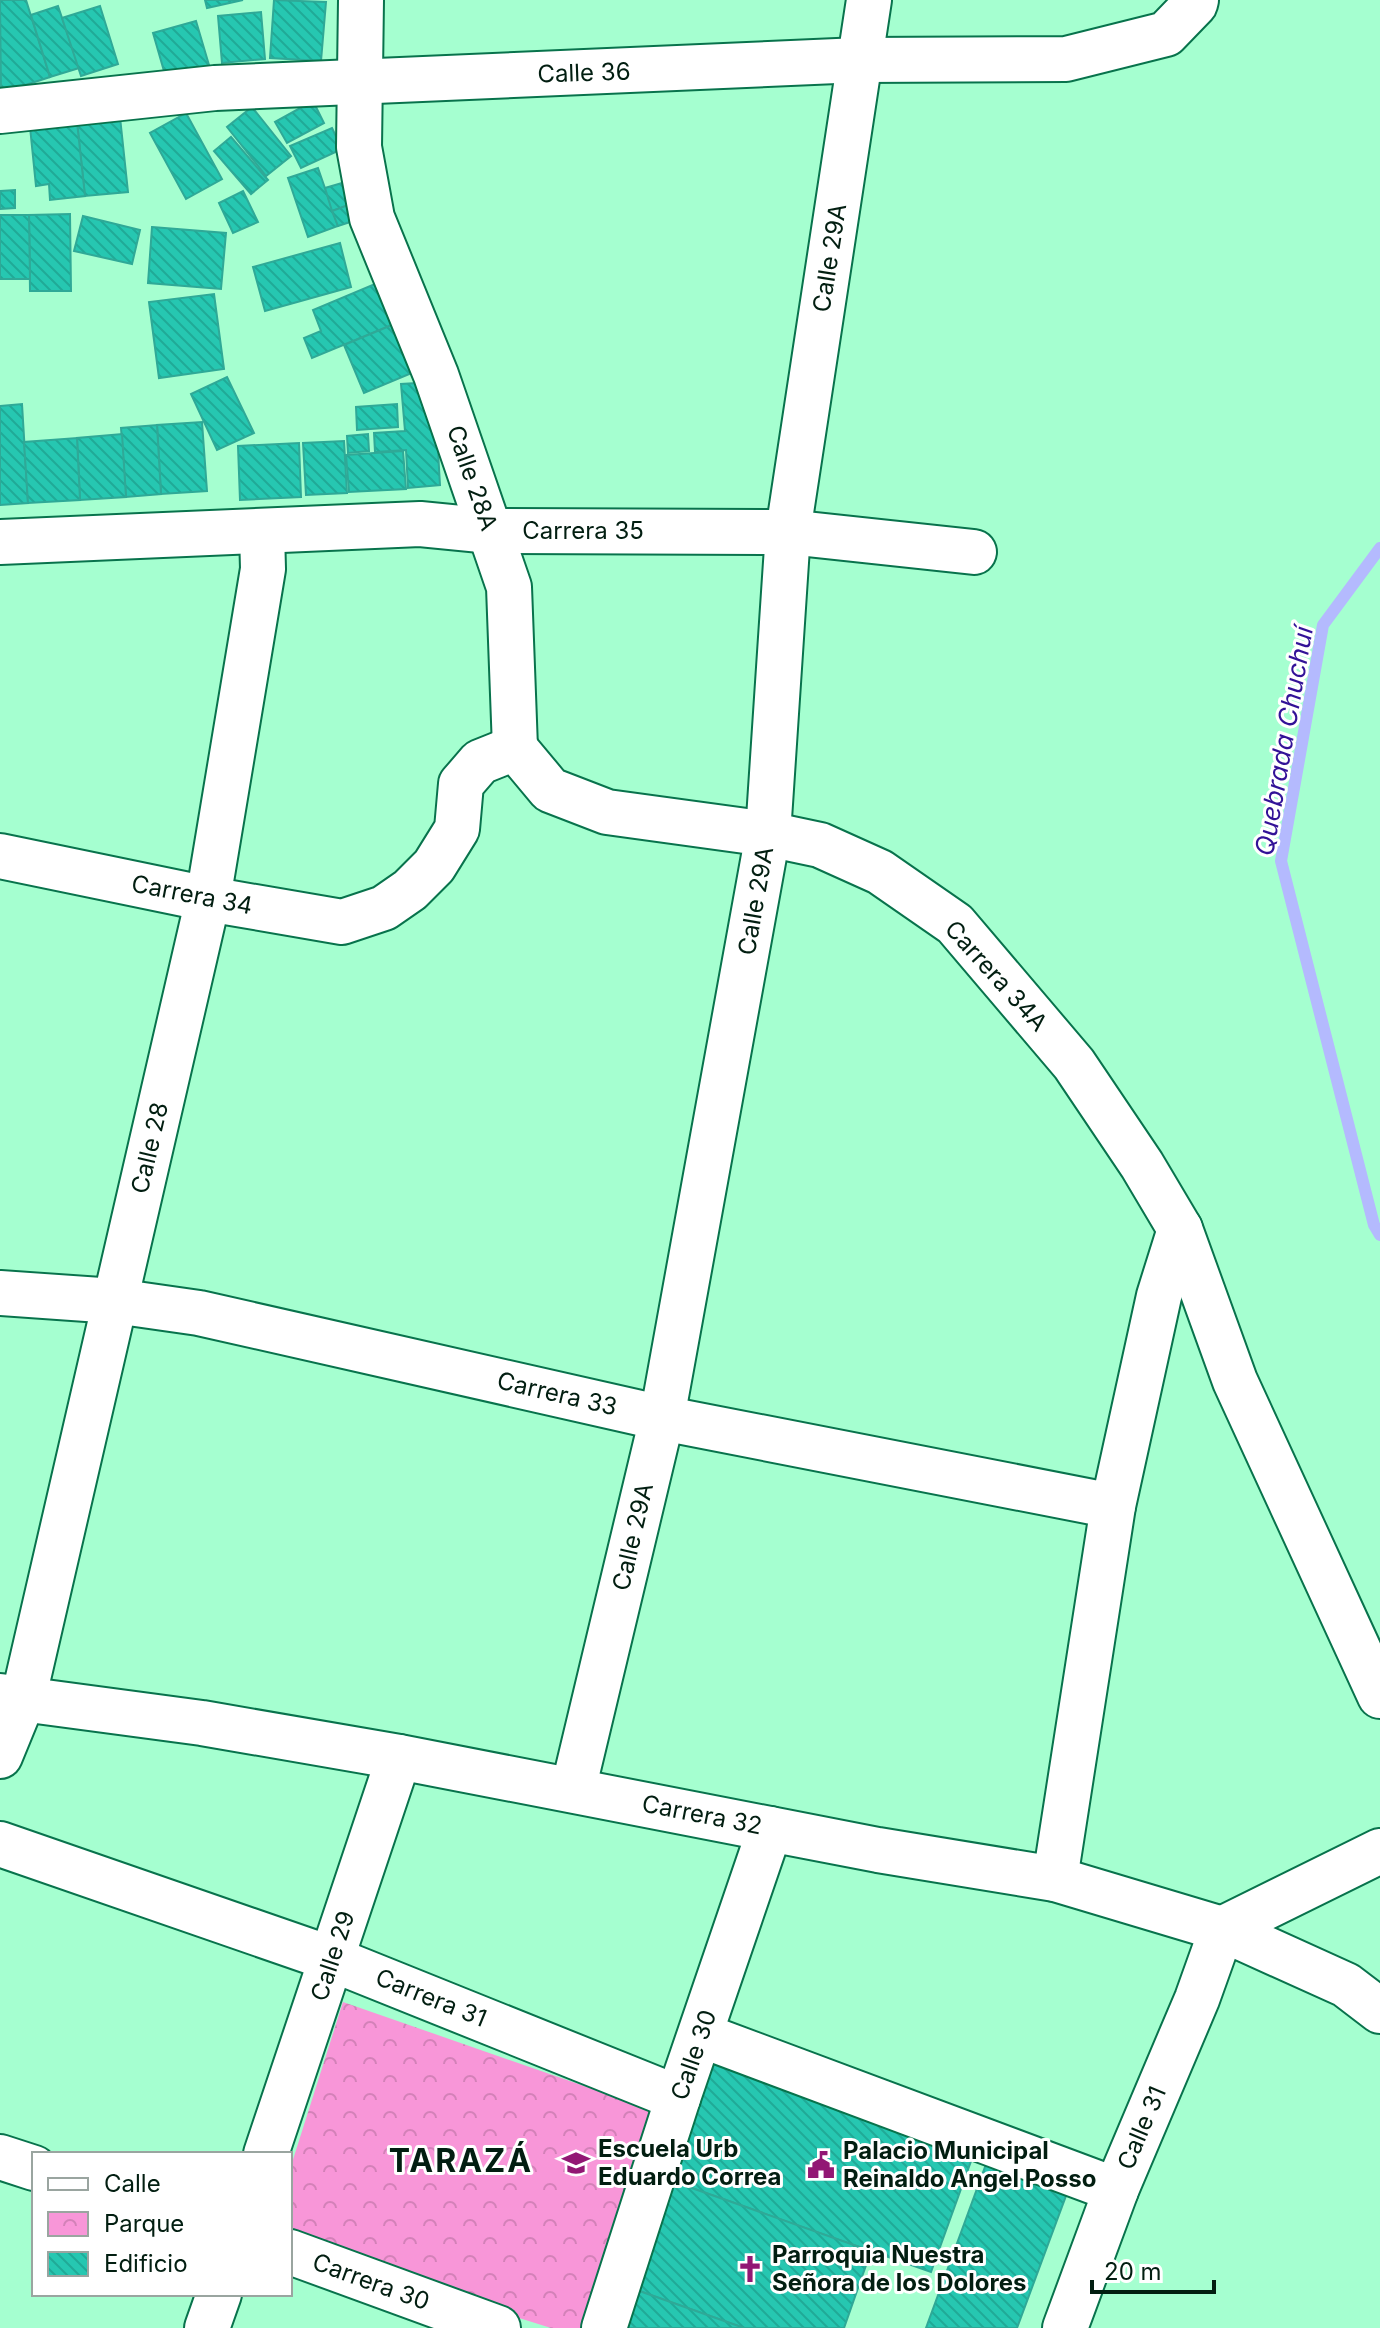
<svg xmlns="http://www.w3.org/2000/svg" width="1380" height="2328" font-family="Inter,sans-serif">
<defs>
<pattern id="park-crowns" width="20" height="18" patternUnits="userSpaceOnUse" patternTransform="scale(2)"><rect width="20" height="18" fill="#f896d8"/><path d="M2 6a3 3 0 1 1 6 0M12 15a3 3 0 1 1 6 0" fill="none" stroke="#d381b8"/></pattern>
<pattern id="building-back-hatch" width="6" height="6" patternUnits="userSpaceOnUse" patternTransform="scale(2)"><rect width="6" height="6" fill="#26c7b1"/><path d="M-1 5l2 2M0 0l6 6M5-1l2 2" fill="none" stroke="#20aa97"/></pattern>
</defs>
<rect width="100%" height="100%" fill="#a5ffd0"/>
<!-- park -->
<polygon fill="url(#park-crowns)" points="343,2002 656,2111 582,2328 551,2328 290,2246 290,2169"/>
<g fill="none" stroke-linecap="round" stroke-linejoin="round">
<!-- stream -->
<polyline stroke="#b4bafe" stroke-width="12" points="1380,548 1323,625 1281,861 1374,1225 1380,1235"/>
</g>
<!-- building -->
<g fill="url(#building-back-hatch)" stroke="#2fa997" stroke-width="2">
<polygon points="0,0 26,0 50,77 1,93"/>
<polygon points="205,0 243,0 207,8"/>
<polygon points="274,0 326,2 321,61 270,58"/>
<polygon points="58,6 79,68 50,77 31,15"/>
<polygon points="100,6 118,64 81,76 62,18"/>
<polygon points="261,12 265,59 222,63 218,16"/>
<polygon points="196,21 209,65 166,78 153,33"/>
<polygon points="313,101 324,123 287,143 275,122"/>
<polygon points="252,107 291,156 266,176 227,127"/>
<polygon points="186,113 222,179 186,199 150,133"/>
<polygon points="120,117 128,192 85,196 77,122"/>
<polygon points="77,122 85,196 50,200 49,184 36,186 30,127"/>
<polygon points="332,128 342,149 301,168 290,146"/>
<polygon points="231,137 268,180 251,194 214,151"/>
<polygon points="318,168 338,226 308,237 288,178"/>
<polygon points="342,183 349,205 332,211 325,188"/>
<polygon points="15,190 15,208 0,209 0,191"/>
<polygon points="243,191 258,222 233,233 219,203"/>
<polygon points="348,205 353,221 338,226 332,211"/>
<polygon points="70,214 71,291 30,291 29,215"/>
<polygon points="0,215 29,215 30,279 0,279"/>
<polygon points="83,216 140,230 132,264 74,251"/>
<polygon points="152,227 226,233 221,289 148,283"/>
<polygon points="340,243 351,287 265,311 253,267"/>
<polygon points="382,281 399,322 312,358 304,338 321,331 313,310"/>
<polygon points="214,294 224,369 159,378 149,302"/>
<polygon points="399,322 419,370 364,393 344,345"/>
<polygon points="227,377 254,433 217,450 191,394"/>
<polygon points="434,382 440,485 408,488 406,450 375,452 374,433 405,431 401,384"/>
<polygon points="22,404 28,503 0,505 0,406"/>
<polygon points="397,404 398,427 357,430 356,407"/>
<polygon points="202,422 207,491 161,494 157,425"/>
<polygon points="157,425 161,494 126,497 121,428"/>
<polygon points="122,434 126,497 80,500 77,438"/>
<polygon points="368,434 369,451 348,453 347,436"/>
<polygon points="77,438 80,500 28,503 24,442"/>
<polygon points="344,441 347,493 306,495 303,443"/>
<polygon points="299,443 301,497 240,500 238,446"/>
<polygon points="403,451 406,489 349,492 346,455"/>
<polygon points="710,2058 975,2150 931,2272 666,2179"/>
<polygon points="989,2156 1070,2185 1017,2328 926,2328"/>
<polygon points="666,2179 871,2251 844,2328 744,2328 628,2287"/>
<polygon points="628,2287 744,2328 613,2328"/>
</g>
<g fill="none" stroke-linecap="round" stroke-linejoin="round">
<!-- street casing -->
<g stroke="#08734c" stroke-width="48">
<g id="street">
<polyline points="361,0 359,147 372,218 436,375 509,587 515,748"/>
<polyline points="0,111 215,88 860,60 1066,59 1166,34 1195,4 1196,0"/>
<polyline points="0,542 420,524 491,531 788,532 974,552"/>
<polyline points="515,748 550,790 607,812 768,834 820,845 880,872 955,924 1074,1064 1142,1165 1180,1229 1235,1381 1380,1696"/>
<polyline points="0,856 208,899 342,922 384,908 410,890 434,866 457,829 461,784 480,762 515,748"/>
<polyline points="0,1293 115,1301 199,1313 662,1418 1113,1506"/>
<polyline points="0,1696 202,1723 399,1757 878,1850 1055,1879 1222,1929 1346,1985 1380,2011"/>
<polyline points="0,1756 23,1700 208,899 263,569 262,532"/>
<polyline points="573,1790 662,1418 768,834 788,532 869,0"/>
<polyline points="0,1844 332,1959 678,2098"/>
<polyline points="1055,1879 1113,1506 1159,1296 1180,1229"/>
<polyline points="1222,1929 1380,1851"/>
<polyline points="701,2035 1116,2190"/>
<polyline points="266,2154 399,1757"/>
<polyline points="0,2157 34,2168"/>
<polyline points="290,2252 498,2328"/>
<polyline points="207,2328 219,2294"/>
<polyline points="604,2328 678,2098 770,1829"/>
<polyline points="1065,2328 1116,2190 1197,1999 1222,1929"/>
</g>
</g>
<!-- street -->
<use href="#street" stroke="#fff" stroke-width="44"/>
</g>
<!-- icons -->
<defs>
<g id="school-bare" transform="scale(2.16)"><path d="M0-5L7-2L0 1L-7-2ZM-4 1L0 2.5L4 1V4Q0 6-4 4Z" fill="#921774" stroke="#fff" stroke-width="2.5" paint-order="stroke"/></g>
<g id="civic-bare" transform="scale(2.16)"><path d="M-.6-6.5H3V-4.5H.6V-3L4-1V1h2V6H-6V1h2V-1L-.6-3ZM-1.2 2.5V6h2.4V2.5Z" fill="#921774" stroke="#fff" stroke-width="2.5" paint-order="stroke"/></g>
<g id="church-bare" transform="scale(2.16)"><path d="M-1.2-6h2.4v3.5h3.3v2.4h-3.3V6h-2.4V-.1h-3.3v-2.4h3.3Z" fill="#921774" stroke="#fff" stroke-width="2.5" paint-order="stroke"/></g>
</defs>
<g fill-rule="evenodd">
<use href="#school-bare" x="576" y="2163"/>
<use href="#civic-bare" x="821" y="2165"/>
<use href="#church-bare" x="750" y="2269"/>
</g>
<g text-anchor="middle" stroke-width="6" stroke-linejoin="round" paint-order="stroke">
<!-- street labels -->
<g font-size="24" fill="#021e11" stroke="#fff">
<text transform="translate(584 73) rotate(-2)" y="8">Calle 36</text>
<text transform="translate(830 258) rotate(-81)" y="8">Calle 29A</text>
<text transform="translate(472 478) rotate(71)" y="8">Calle 28A</text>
<text x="583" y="539">Carrera 35</text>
<text transform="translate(192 895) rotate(11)" y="8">Carrera 34</text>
<text transform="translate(756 901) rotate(-80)" y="8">Calle 29A</text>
<text transform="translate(996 976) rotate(48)" y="8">Carrera 34A</text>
<text transform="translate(150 1148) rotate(-77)" y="8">Calle 28</text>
<text transform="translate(557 1394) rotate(13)" y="8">Carrera 33</text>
<text transform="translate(633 1537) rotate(-77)" y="8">Calle 29A</text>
<text transform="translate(702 1815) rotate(11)" y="8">Carrera 32</text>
<text transform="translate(333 1956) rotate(-72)" y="8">Calle 29</text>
<text transform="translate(431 1998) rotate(22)" y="8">Carrera 31</text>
<text transform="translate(694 2055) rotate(-71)" y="8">Calle 30</text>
<text transform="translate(1142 2128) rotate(-67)" y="8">Calle 31</text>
<text transform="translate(371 2282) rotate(20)" y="8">Carrera 30</text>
</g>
<!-- poi labels -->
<g font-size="24" font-weight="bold" fill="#021e11" stroke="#fff" text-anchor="start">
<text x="598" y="2157">Escuela Urb<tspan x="598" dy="28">Eduardo Correa</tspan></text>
<text x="843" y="2159">Palacio Municipal<tspan x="843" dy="28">Reinaldo Angel Posso</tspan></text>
<text x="772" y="2263">Parroquia Nuestra<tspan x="772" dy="28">Señora de los Dolores</tspan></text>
</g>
<!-- water labels -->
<g font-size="26" font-style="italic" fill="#321297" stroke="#fff">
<text transform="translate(1284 741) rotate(-80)" y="9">Quebrada Chuchuí</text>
</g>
<!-- district labels -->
<g font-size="32" font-weight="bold" letter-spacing="2" fill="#021e11" stroke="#fff">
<text x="461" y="2172">TARAZÁ</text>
</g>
</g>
<!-- legend -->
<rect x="32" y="2152" width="260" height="144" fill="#ffffff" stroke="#9aa5a0" stroke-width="2"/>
<rect x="48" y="2178" width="40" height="12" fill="#ffffff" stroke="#9aa5a0" stroke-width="2"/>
<text x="104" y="2192" font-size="24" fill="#021e11">Calle</text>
<rect x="48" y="2212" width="40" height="24" fill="url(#park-crowns)" stroke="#9aa5a0" stroke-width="2"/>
<text x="104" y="2232" font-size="24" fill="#021e11">Parque</text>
<rect x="48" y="2252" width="40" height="24" fill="url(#building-back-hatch)" stroke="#9aa5a0" stroke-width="2"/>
<text x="104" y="2272" font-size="24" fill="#021e11">Edificio</text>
<!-- scale -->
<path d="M1092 2280v12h122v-12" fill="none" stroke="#021e11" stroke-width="4"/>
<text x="1104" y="2280" font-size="24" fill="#021e11" stroke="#ffffff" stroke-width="6" paint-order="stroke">20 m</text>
</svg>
